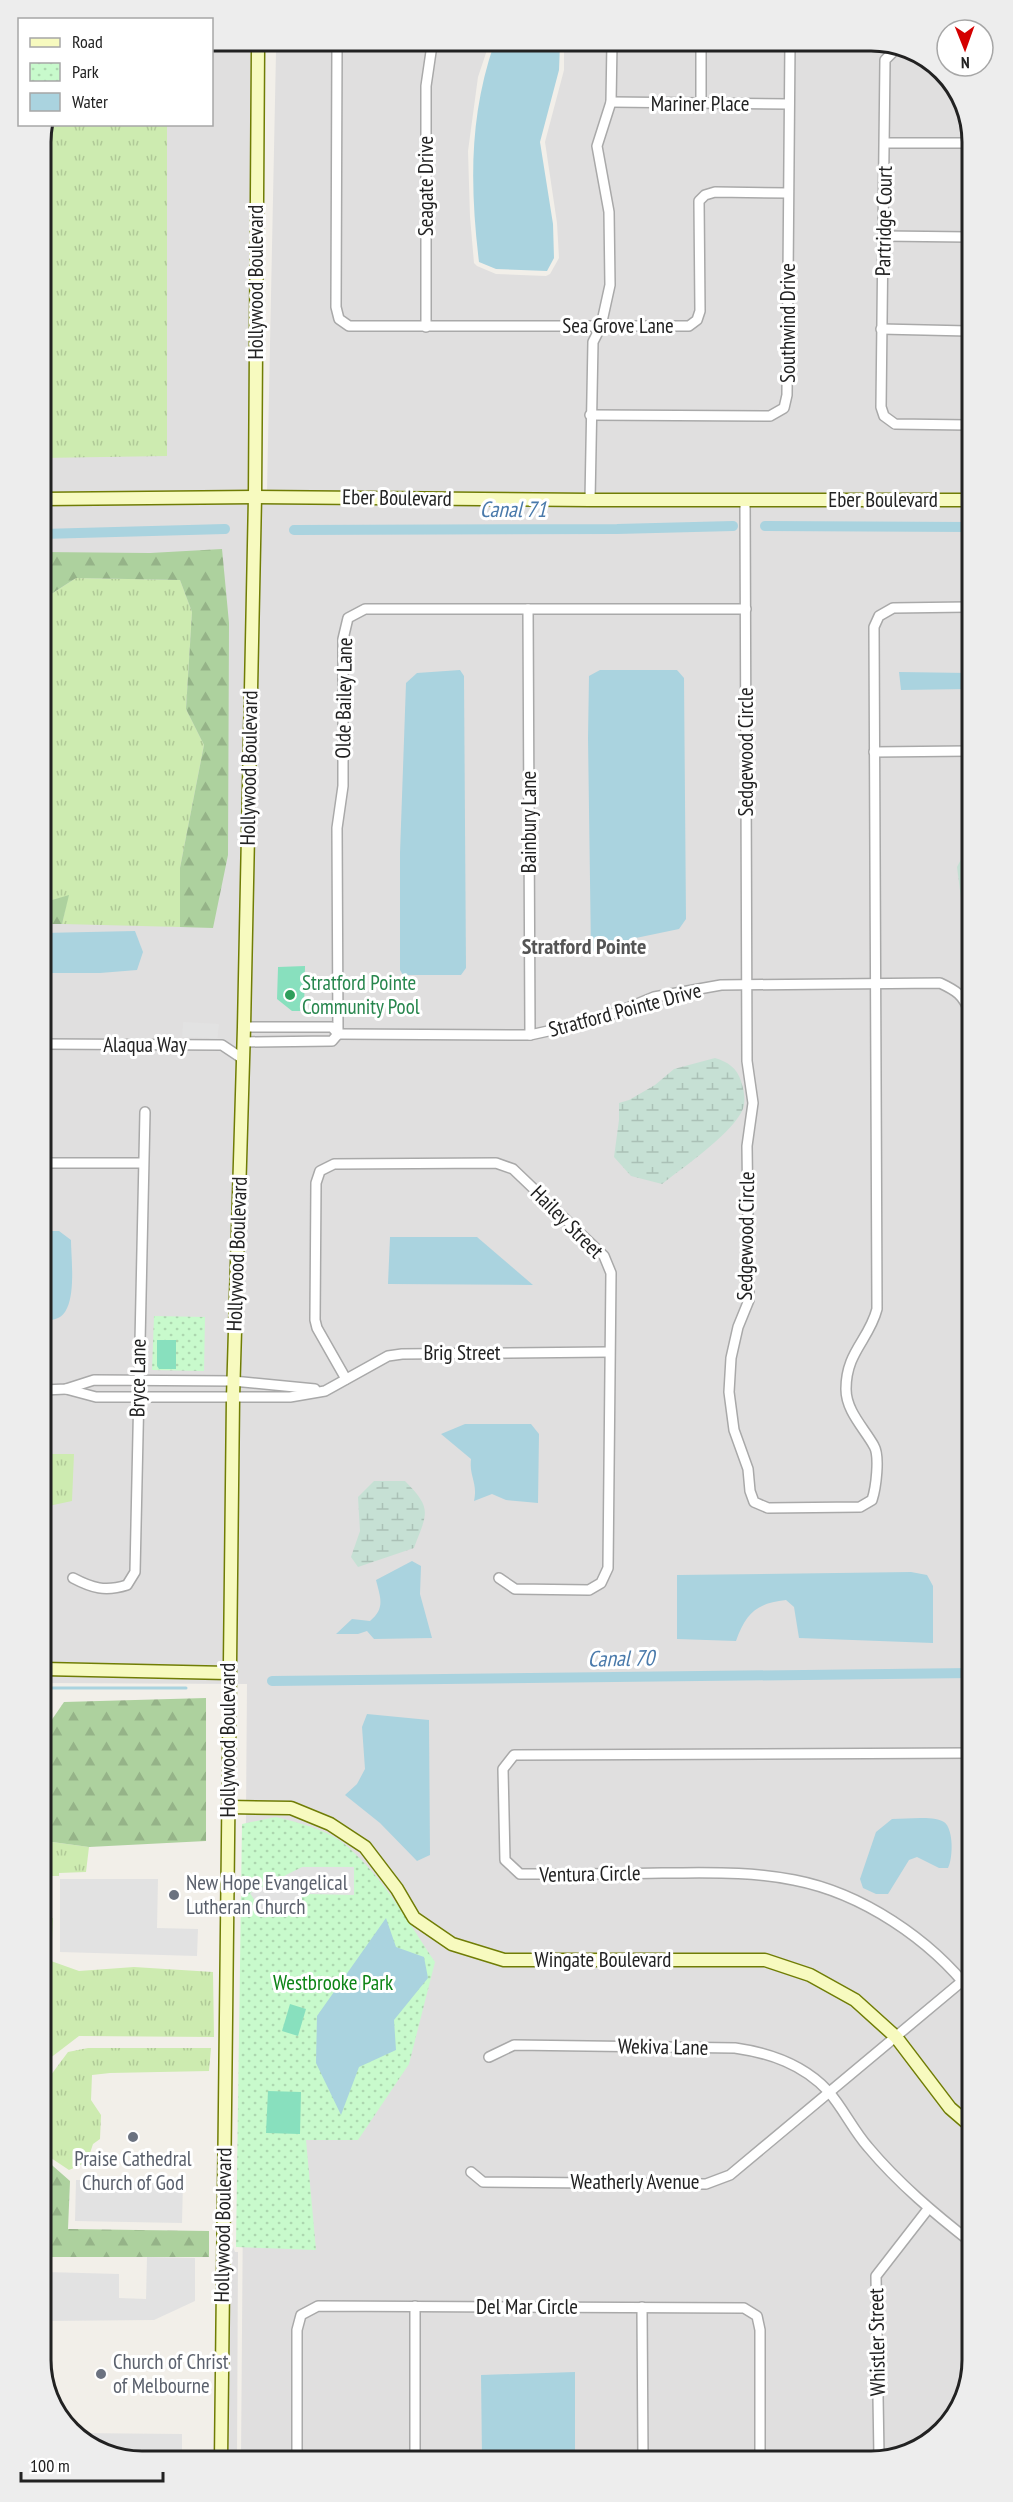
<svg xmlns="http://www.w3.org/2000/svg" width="1013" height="2502" font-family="'PT Sans Narrow',sans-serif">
<defs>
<pattern id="grass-tufts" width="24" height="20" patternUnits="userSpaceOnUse" patternTransform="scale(1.5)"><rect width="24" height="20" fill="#cdebb0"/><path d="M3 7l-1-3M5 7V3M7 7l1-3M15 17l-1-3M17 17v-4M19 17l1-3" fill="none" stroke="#b0c997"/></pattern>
<pattern id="forest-firs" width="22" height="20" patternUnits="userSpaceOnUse" patternTransform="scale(1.5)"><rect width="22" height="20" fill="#add19e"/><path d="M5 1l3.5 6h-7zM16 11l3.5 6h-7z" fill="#95b388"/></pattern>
<pattern id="wetland-marsh" width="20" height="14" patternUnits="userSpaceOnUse" patternTransform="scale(1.5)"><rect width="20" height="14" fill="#c6e0d4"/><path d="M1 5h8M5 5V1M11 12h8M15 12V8" fill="none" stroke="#aac0b6"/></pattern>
<pattern id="park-dots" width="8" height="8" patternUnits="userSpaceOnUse" patternTransform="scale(1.5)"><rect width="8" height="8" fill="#c8facc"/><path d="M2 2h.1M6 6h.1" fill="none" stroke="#acd6af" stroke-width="1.8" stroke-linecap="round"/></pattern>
</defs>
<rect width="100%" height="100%" fill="#f2efe9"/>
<!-- residential -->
<g fill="#e0dfdf">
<polygon points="878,41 933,62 967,110 968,494 590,494 267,491 276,52 262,51 263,47 489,44 478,77 468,151 470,217 474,263 477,266 496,274 546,276 550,274 559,258 557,223 545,142 564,70 564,44"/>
<polygon points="212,47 250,47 255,496 968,500 972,2360 952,2421 903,2456 241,2461 247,1684 44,1683 41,136 46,125 212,124"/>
<polygon points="229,2244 232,2244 235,2252 238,2252 237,2461 229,2461"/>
</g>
<!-- grass -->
<g fill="url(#grass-tufts)">
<polygon points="46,125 167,125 167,456 41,458 41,136"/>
<polygon points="76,578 180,580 192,612 186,709 204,745 180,868 180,927 62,924 68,896 42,903 42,592 48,596"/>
<polygon points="44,1454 74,1454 72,1501 44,1507"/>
<polygon points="45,1841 89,1847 86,1872 59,1873 59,1876 45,1876"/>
<polygon points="45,1918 53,1918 51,1961 79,1971 134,1967 213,1972 214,2037 79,2036 45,2062 45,2021 49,1992 45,1989"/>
<polygon points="88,2048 211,2048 209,2071 110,2073 92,2075 91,2100 101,2115 100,2139 93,2144 87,2162 69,2170 45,2154 45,2083 68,2052"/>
</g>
<!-- forest -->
<g fill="url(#forest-firs)">
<polygon points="222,549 229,623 228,855 213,928 180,927 180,868 204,745 186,709 192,612 180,580 76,578 48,596 42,592 42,552 150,553"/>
<polygon points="69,895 62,924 42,924 42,903"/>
<polygon points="206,1698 206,1841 89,1847 45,1841 44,1731 64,1702"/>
<polygon points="45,2159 70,2181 68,2229 209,2231 209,2257 50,2257 45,2261"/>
</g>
<!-- wetland -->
<g fill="url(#wetland-marsh)">
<polygon points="969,844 969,910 961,898 957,867"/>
<path d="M 715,1058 C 728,1062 737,1068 741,1081 C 744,1091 747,1103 741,1113 C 727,1137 685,1166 662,1184 L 631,1176 L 614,1157 L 619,1120 L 619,1103 L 629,1100 L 655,1085 L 674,1069 Z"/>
<path d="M 374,1481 L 405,1481 C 433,1509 427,1513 414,1548 L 358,1567 L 351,1557 L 360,1531 L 358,1497 Z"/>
</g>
<!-- park -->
<g fill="url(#park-dots)">
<polygon points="154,1316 205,1317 204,1371 152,1370"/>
<path d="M 276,1817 C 300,1823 329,1830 348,1847 C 384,1879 409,1923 435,1962 L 409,2064 L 358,2140 L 306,2140 L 316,2250 L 236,2247 L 242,1824 Z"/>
</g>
<!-- pitch -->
<g fill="#88e0be">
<polygon points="305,966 304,1011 292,1011 277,999 278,967"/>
<polygon points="157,1340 176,1340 176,1369 159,1369 157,1366"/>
<polygon points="290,2004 306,2009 298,2036 282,2031"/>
<polygon points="268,2091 301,2092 300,2134 266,2133"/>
</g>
<!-- parking -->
<g fill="#e2e2e2">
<polygon points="183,1022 219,1024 217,1041 209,1038 182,1037"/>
<polygon points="302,1867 354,1867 354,1895 308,1894 307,1887 298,1891 301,1899 265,1918 250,1893"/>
<polygon points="60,1879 158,1879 157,1928 198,1929 197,1956 60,1952"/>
<polygon points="76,2180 183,2182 182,2223 75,2221"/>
<polygon points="147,2257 195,2258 195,2301 154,2320 46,2321 46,2272 119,2274 119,2298 146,2299"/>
<polygon points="75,2433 182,2434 182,2461 135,2461 80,2440"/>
</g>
<!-- water -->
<g fill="#aad3df">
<path d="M 494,44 L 560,44 L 559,70 L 540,142 L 553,224 L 554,258 L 547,271 L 496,269 L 479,262 C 470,187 469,117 494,44 Z"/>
<polygon points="460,670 464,676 466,968 461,975 403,975 400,970 400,853 406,683 417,673"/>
<polygon points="600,670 677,670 684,678 686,919 679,929 631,939 591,952 588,738 589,676"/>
<polygon points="899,672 969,673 969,689 901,690"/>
<polygon points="135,931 143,952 137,970 100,973 43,973 42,933"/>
<path d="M 43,1231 L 59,1231 L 71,1240 C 71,1259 78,1309 58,1318 C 54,1320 48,1320 43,1321 Z"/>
<polygon points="390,1237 477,1237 533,1285 388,1284"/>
<path d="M 465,1424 L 531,1424 L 539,1434 L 538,1503 L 506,1500 L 492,1494 L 474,1501 C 478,1482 469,1477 471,1459 L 441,1434 Z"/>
<path d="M 412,1561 L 421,1566 L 420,1594 L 432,1638 L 374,1639 L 367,1631 L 358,1634 L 336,1634 L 352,1619 L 370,1621 C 386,1608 380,1597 376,1580 Z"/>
<path d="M 911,1572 L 927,1575 L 933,1586 L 933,1643 L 799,1638 L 794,1607 L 786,1600 C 757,1603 746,1613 736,1641 L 677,1639 L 677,1575 Z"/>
<polygon points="367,1714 429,1720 430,1855 417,1861 380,1823 345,1795 357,1784 365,1769 362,1727"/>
<path d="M 920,1818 C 927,1818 938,1818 944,1822 C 954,1829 953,1859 948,1868 L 939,1868 L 917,1857 L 909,1860 L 888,1894 L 876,1894 L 863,1888 L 860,1879 L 876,1832 L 892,1819 Z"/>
<polygon points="386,1918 396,1947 424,1957 428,1978 394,2020 396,2050 359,2067 341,2115 316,2063 317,2016"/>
<polygon points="575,2372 575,2458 482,2459 481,2375"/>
</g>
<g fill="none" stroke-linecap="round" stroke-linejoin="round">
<!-- stream -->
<polyline stroke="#aad3df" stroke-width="3" points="44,1688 186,1688"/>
<!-- canal -->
<g stroke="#aad3df" stroke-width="10">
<polyline points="765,526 968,527"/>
<polyline points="294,530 617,529 733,526"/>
<polyline points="42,534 225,529"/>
<polyline points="272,1681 971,1673"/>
</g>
<!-- street casing -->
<g stroke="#a9a9a9" stroke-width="12">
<g id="street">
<polyline points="701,42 701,103"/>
<polyline points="337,46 336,307 339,319 349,326 689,326 697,320 700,311 699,201 705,195 715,192 788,193"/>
<polyline points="897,48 885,60 881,407 884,416 895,424 968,425"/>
<polyline points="611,102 789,104"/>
<polyline points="886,143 967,143"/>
<polyline points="883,236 968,237"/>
<polyline points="426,327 426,86 432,45"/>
<polyline points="881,329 968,331"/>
<polyline points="590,415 770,416 784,408 787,395 790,42"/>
<path d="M 745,499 L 747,1061 L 753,1103 L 747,1146 L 749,1300 L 738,1327 L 731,1358 L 729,1392 L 734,1430 L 748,1469 L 750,1491 L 754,1502 L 768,1508 L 860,1507 L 872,1500 C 876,1488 880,1456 874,1446 C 864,1428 846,1411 846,1389 C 846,1352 869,1340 877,1309 L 874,627 L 879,616 L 893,608 L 968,607"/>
<polyline points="590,500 593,342 601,326 610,285 609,212 597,146 611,102 612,43"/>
<polyline points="528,609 530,1035"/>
<polyline points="874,752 969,751"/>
<polyline points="244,1027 332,1027 338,1034"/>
<polyline points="338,1034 337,828 343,786 343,639 348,618 365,609 746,609"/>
<path d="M 338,1034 L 530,1035 L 598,1020 L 654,997 L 721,985 L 940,983 C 955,990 964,995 969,1012"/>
<polyline points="243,1042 332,1041 338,1034"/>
<polyline points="43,1044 222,1045 243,1059"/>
<polyline points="43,1163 142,1163"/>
<polyline points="346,1379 317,1328 315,1320 316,1183 320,1171 334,1164 496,1163 513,1169 604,1256 611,1273 608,1568 601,1583 589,1590 515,1589 499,1578"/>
<polyline points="66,1389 96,1397 290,1397 325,1391 388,1356 402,1354 609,1352"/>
<polyline points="44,1390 66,1389 94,1380 233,1381 315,1389"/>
<path d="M 73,1578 C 92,1588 105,1592 127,1585 L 135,1572 L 145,1112"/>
<path d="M 971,1753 L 514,1755 L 503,1769 L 505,1860 L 520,1874 C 568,1874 615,1874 662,1873 C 707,1873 750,1871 794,1880 C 862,1893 930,1939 972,1993"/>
<path d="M 489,2057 L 514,2045 L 735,2048 C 770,2053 803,2064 828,2091 C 843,2108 853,2130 868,2147 C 899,2184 935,2214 972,2243"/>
<polyline points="471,2172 483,2182 706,2184 730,2175 972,1973"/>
<polyline points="415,2306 415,2459"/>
<polyline points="642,2307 643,2458"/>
<polyline points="879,2456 876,2276 928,2209"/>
<polyline points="297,2460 297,2330 301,2315 318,2306 744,2308 757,2316 760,2330 760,2457"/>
</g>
</g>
<!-- secondary casing -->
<g stroke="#707d05" stroke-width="15">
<g id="secondary">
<polyline points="42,499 255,497 590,500 968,500"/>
<polyline points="44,1669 228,1673"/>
<polyline points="228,1807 291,1808 330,1824 365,1847 397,1889 414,1918 452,1944 504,1960 765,1960 810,1975 855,2000 896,2037 950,2108 972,2127"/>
<polyline points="221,2461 233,1398 244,1027 255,497 258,47"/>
</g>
</g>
<!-- street -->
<use href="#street" stroke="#fff" stroke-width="9"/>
<!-- secondary -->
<use href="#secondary" stroke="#f7fabf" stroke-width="12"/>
</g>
<!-- markers -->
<circle fill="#2e9e5b" stroke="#fff" stroke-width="2" cx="290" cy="995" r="6"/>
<g fill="#6b7280" stroke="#fff" stroke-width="2">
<circle cx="174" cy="1895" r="6"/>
<circle cx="133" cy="2137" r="6"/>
<circle cx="101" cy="2374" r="6"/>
</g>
<g text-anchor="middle" stroke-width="6" stroke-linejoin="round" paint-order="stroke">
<!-- street labels -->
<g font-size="21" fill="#222" stroke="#fff">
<text x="700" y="111">Mariner Place</text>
<text transform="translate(426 186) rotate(-90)" y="7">Seagate Drive</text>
<text transform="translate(884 221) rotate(-89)" y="7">Partridge Court</text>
<text transform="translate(256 282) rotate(-90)" y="7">Hollywood Boulevard</text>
<text transform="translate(788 323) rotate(-90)" y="7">Southwind Drive</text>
<text x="618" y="333">Sea Grove Lane</text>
<text transform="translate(397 498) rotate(1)" y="7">Eber Boulevard</text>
<text x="883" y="507">Eber Boulevard</text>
<text transform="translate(344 698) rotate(-89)" y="7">Olde Bailey Lane</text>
<text transform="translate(746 752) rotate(-90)" y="7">Sedgewood Circle</text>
<text transform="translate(249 768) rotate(-89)" y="7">Hollywood Boulevard</text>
<text transform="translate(529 822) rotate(-90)" y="7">Bainbury Lane</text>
<text transform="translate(625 1010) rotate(-15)" y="7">Stratford Pointe Drive</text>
<text x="145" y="1052">Alaqua Way</text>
<text transform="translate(567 1222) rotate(45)" y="7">Hailey Street</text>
<text transform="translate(746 1236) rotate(-89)" y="7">Sedgewood Circle</text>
<text transform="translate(237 1254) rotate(-88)" y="7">Hollywood Boulevard</text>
<text x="462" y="1360">Brig Street</text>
<text transform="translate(138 1378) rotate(-89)" y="7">Bryce Lane</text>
<text transform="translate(228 1740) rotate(-90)" y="7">Hollywood Boulevard</text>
<text transform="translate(590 1874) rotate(-1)" y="7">Ventura Circle</text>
<text x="603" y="1967">Wingate Boulevard</text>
<text transform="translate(663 2047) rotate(1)" y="7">Wekiva Lane</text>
<text x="635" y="2189">Weatherly Avenue</text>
<text transform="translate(223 2225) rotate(-89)" y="7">Hollywood Boulevard</text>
<text x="527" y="2314">Del Mar Circle</text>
<text transform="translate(877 2342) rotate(-91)" y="7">Whistler Street</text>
</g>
<!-- leisure labels -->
<g font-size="21" fill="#27864d" stroke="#fff" text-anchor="start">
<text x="302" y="990">Stratford Pointe<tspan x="302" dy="24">Community Pool</tspan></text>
</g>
<!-- worship labels -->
<g font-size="21" fill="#5b616d" stroke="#fff" text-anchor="start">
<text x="186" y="1890">New Hope Evangelical<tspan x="186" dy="24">Lutheran Church</tspan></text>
<text x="133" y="2166" text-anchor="middle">Praise Cathedral<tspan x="133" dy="24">Church of God</tspan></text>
<text x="113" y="2369">Church of Christ<tspan x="113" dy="24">of Melbourne</tspan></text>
</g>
<!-- park labels -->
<g font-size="21" fill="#0c8416" stroke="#fff">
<text x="333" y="1990">Westbrooke Park</text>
</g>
<!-- water labels -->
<g font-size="22" font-style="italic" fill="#4a7aab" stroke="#fff">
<text x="513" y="517">Canal 71</text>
<text transform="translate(621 1658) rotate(-1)" y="8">Canal 70</text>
</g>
<!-- neighbourhood labels -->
<g font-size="22" font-weight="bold" fill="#555" stroke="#fff">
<text x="584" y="954">Stratford Pointe</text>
</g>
</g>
<!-- crop -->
<path d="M0 0H1013V2502H0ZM142 51H871A91 91 0 0 1 962 142V2360A91 91 0 0 1 871 2451H142A91 91 0 0 1 51 2360V142A91 91 0 0 1 142 51Z" fill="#ededed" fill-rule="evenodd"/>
<path fill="none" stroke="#222" stroke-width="3" d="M142 51H871A91 91 0 0 1 962 142V2360A91 91 0 0 1 871 2451H142A91 91 0 0 1 51 2360V142A91 91 0 0 1 142 51Z"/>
<!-- legend -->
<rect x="18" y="18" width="195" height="108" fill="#ffffff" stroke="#a7a7a7" stroke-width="1.5"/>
<rect x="30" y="38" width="30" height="9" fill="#f7fabf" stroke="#a7a7a7" stroke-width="1.5"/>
<text x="72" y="48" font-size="18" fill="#222222">Road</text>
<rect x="30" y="63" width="30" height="18" fill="url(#park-dots)" stroke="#a7a7a7" stroke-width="1.5"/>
<text x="72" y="78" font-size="18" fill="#222222">Park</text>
<rect x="30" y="93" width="30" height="18" fill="#aad3df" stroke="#a7a7a7" stroke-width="1.5"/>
<text x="72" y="108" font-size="18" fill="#222222">Water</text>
<!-- north arrow -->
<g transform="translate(965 48) rotate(179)"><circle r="28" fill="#ffffff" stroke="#a7a7a7" stroke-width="1.5"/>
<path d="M0-4.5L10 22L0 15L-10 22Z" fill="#d40000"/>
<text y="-9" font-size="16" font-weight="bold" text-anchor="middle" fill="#222222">N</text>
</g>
<!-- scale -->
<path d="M21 2472v9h142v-9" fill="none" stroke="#222222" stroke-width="3"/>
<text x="30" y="2472" font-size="18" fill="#222222" stroke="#ffffff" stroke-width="4.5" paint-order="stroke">100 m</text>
</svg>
